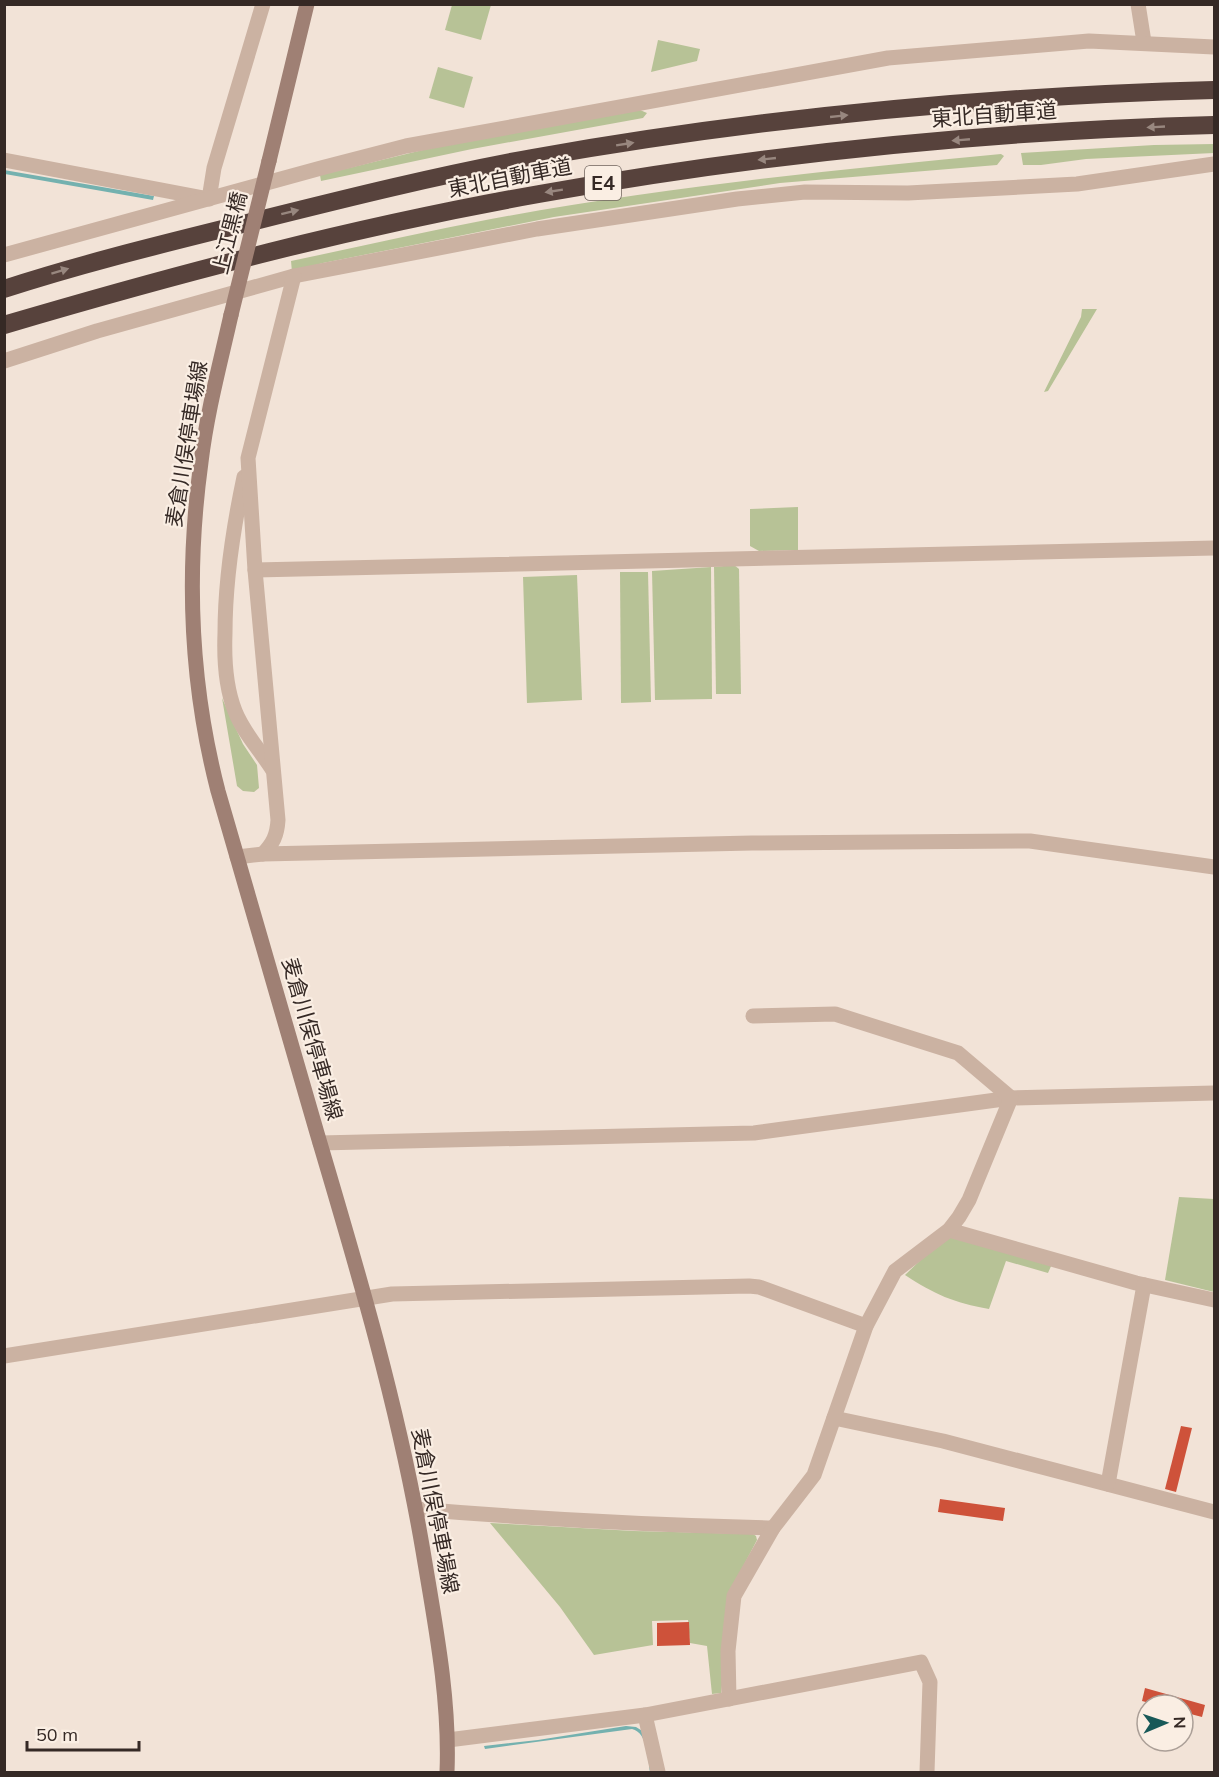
<svg xmlns="http://www.w3.org/2000/svg" width="1219" height="1777" font-family="Mulish,'Noto Sans JP',sans-serif">
<rect width="100%" height="100%" fill="#f2e3d7"/>
<!-- green -->
<g fill="#b7c296">
<polygon points="452,5 491,5 481,40 445,30"/>
<polygon points="658,40 700,49 697,61 651,72"/>
<polygon points="438,67 473,77 464,108 429,98"/>
<polygon points="640,110 647,113 643,118 472,149 321,181 320,175 435,147"/>
<polygon points="1214,144 1214,153 1086,159 1041,165 1023,165 1021,153 1154,145"/>
<path d="M 1001,154 L 1004,156 L 997,165 L 780,183 L 554,217 L 323,263 L 292,272 L 291,261 C 358,247 424,232 491,219 C 660,188 830,170 1001,154 Z"/>
<polygon points="1082,309 1097,309 1048,391 1044,392 1081,317"/>
<polygon points="798,507 798,550 759,551 750,546 750,509"/>
<polygon points="734,565 739,569 741,694 716,694 714,567"/>
<polygon points="711,567 712,699 655,700 652,571"/>
<polygon points="620,572 648,572 651,702 621,703"/>
<polygon points="577,575 582,700 527,703 523,577"/>
<polygon points="222,698 243,744 257,765 259,788 254,792 243,791 237,786"/>
<polygon points="1179,1197 1214,1199 1214,1292 1165,1280"/>
<path d="M 954,1235 L 1052,1264 L 1048,1273 L 1006,1261 L 989,1309 C 954,1303 934,1294 905,1275 L 932,1249 Z"/>
<polygon points="490,1523 634,1531 753,1534 756,1536 757,1540 735,1582 721,1693 712,1694 707,1646 690,1643 688,1620 652,1621 653,1645 594,1655 560,1607"/>
</g>
<!-- water -->
<g fill="#74b1af">
<polygon points="4,170 154,196 153,200 5,174"/>
<path d="M 626,1726 L 636,1727 L 644,1732 L 653,1772 L 650,1772 C 648,1759 648,1733 632,1729 L 485,1749 L 484,1746 L 538,1740 Z"/>
</g>
<!-- building -->
<g fill="#ce523a">
<polygon points="1181,1426 1192,1428 1176,1492 1165,1489"/>
<polygon points="940,1499 1005,1508 1003,1521 938,1512"/>
<polygon points="689,1622 690,1645 657,1646 657,1623"/>
<polygon points="1145,1688 1205,1705 1202,1717 1183,1712 1183,1705 1157,1705 1142,1701"/>
</g>
<g fill="none" stroke-linecap="round" stroke-linejoin="round">
<!-- minor -->
<g stroke="#cbb2a2" stroke-width="15">
<polyline points="1138,4 1144,42"/>
<polyline points="4,160 209,199 214,168 263,4"/>
<polyline points="4,255 321,168 406,146 888,58 1089,41 1214,47"/>
<polyline points="4,361 97,331 294,276 537,229 737,199 805,192 908,193 1077,184 1214,164"/>
<path d="M 244,477 C 233,529 225,580 225,633 C 224,659 225,686 235,711 C 243,732 260,750 272,769"/>
<polyline points="255,570 1214,548"/>
<path d="M 263,854 C 273,843 277,836 278,820 L 255,570 L 248,458 L 294,276"/>
<polyline points="237,857 263,854 752,843 1030,841 1214,867"/>
<polyline points="320,1143 754,1133 1011,1098 1214,1093"/>
<polyline points="949,1230 1136,1283 1214,1300"/>
<polyline points="4,1356 392,1294 749,1286 759,1287 866,1326"/>
<polyline points="834,1418 943,1441 1214,1512"/>
<polyline points="1108,1484 1144,1285"/>
<path d="M 416,1509 C 535,1519 654,1525 773,1528"/>
<polyline points="729,1699 728,1651 734,1596 773,1528 814,1475 866,1326 895,1271 949,1230 959,1217 969,1200 1011,1098 958,1053 835,1014 753,1016"/>
<polyline points="645,1715 658,1772"/>
<polyline points="448,1740 645,1715 921,1662 930,1682 927,1772"/>
</g>
<!-- secondary -->
<g stroke="#9f8074" stroke-width="15">
<polyline points="269,161 307,4"/>
<path d="M 231,315 C 220,364 207,412 201,462 C 186,572 190,683 218,791 C 251,905 284,1019 317,1133 C 358,1271 399,1409 423,1551 C 435,1623 450,1699 447,1772"/>
</g>
<!-- motorway -->
<g stroke="#57423c" stroke-width="18">
<path d="M 4,289 C 87,262 171,242 255,221 C 347,198 439,175 532,158 C 757,118 986,96 1214,90"/>
<path d="M 4,325 C 180,273 358,226 539,194 C 762,154 988,131 1214,125"/>
</g>
<!-- secondary-bridge -->
<polyline stroke="#9f8074" stroke-width="15" points="231,315 269,161"/>
</g>
<!-- one-way arrows -->
<defs><path id="oneway-solid" d="M-6-.8H1V-3.2L6.5 0L1 3.2V.8H-6Z" transform="scale(1.5)"/></defs>
<g fill="#98877f">
<use href="#oneway-solid" transform="translate(839 116) rotate(-6)"/>
<use href="#oneway-solid" transform="translate(1156 127) rotate(177)"/>
<use href="#oneway-solid" transform="translate(961 140) rotate(175)"/>
<use href="#oneway-solid" transform="translate(625 144) rotate(-9)"/>
<use href="#oneway-solid" transform="translate(767 159) rotate(174)"/>
<use href="#oneway-solid" transform="translate(554 191) rotate(171)"/>
<use href="#oneway-solid" transform="translate(290 212) rotate(-14)"/>
<use href="#oneway-solid" transform="translate(60 271) rotate(-17)"/>
</g>
<g text-anchor="middle" stroke-width="4.5" stroke-linejoin="round" paint-order="stroke">
<!-- shield labels -->
<rect fill="#faeee3" stroke="#70645e" stroke-width="1.5" x="585" y="166" width="36" height="34" rx="4.5"/>
<g font-size="20" font-weight="bold" fill="#352925">
<text x="603" y="190">E4</text>
</g>
<!-- street labels -->
<g font-size="21" fill="#352925" stroke="#faeee3">
<text transform="translate(994 115) rotate(-4)" y="7">東北自動車道</text>
<text transform="translate(510 178) rotate(-11)" y="7">東北自動車道</text>
<text transform="translate(230 233) rotate(-76)" y="7">上江黒橋</text>
<text transform="translate(187 444) rotate(-81)" y="7">麦倉川俣停車場線</text>
<text transform="translate(312 1039) rotate(74)" y="7">麦倉川俣停車場線</text>
<text transform="translate(435 1511) rotate(79)" y="7">麦倉川俣停車場線</text>
</g>
</g>
<!-- border -->
<rect width="1219" height="1777" fill="none" stroke="#352925" stroke-width="12"/>
<!-- north arrow -->
<g transform="translate(1165 1723) rotate(88)"><circle r="28" fill="#faeee3" stroke="#ab9f97" stroke-width="1.5"/>
<path d="M0-4.5L10 22L0 15L-10 22Z" fill="#185958"/>
<text y="-9" font-size="16" font-weight="bold" text-anchor="middle" fill="#352925">N</text>
</g>
<!-- scale -->
<path d="M27 1741v9h112v-9" fill="none" stroke="#352925" stroke-width="3"/>
<text x="36" y="1741" font-size="18" fill="#352925" stroke="#faeee3" stroke-width="4.5" paint-order="stroke">50 m</text>
</svg>
